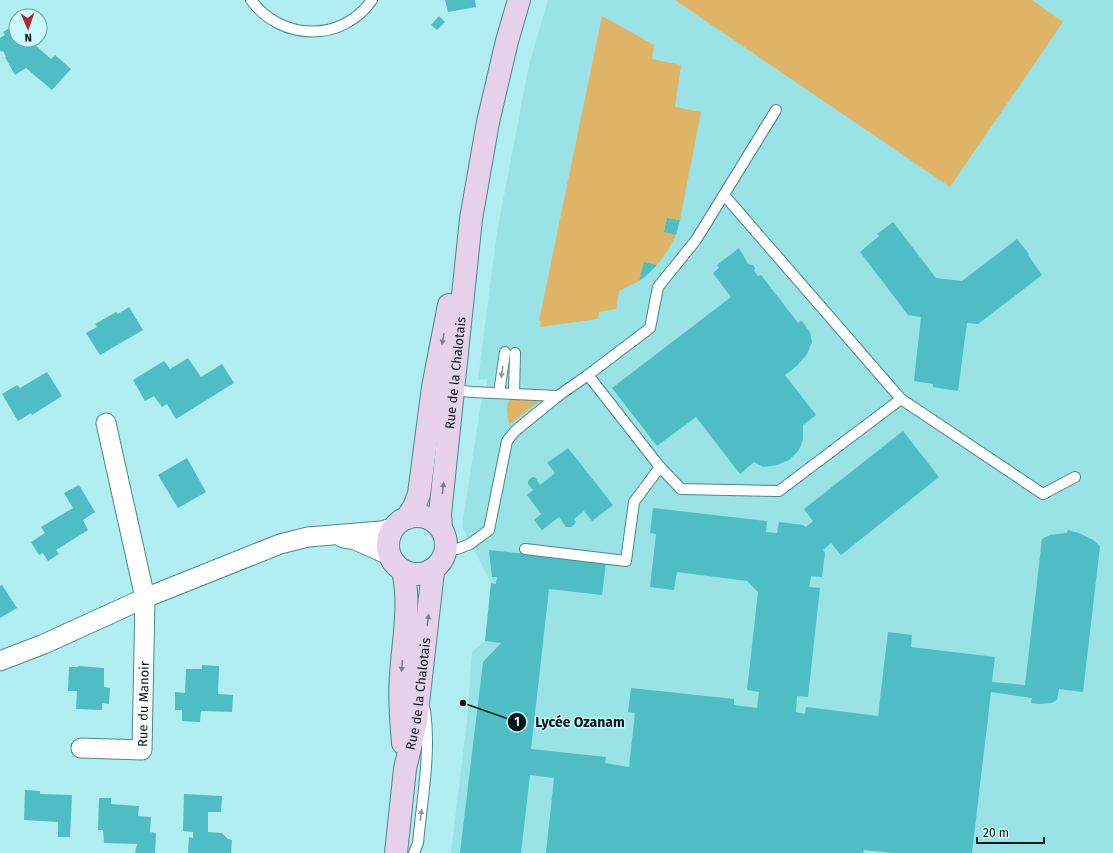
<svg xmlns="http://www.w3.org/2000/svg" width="1113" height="853" font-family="'Fira Sans',sans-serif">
<rect width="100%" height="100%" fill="#b0eef2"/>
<!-- built -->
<polygon fill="#99e2e6" points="548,0 1113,0 1113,853 451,853 467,721 472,652 485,641 491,583 462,527 481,403 486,393 487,379 478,380 497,232 529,65"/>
<!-- green -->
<g fill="#dfb467">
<polygon points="675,0 1032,0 1063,22 950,187"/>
<polygon points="602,16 654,45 652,59 681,65 675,107 701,112 680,220 667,218 664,231 676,235 668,250 657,265 644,263 639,281 619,291 616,309 599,312 598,319 540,327 541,321 539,321"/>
<path d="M 512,398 L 538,399 L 538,402 L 509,425 C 508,416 504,403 512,398 Z"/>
</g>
<!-- building -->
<g fill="#4fbdc4">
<polygon points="445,0 475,0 476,7 448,12"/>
<polygon points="439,16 445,22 437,30 431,25"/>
<polygon points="16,24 16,40 33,40 34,44 51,59 55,55 71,69 52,90 26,68 15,75 5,57 6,57 3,51 1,52 0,50 0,38 5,35 3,32"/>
<polygon points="667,218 680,220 676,235 664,232"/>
<polygon points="893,222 936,278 962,281 1017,239 1029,254 1028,255 1042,275 978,324 967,323 958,391 933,387 933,384 914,381 921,317 908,315 860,252 879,236 877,234"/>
<polygon points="739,248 748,264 753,265 755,268 754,271 758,276 761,275 798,323 801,320 810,332 812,342 807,354 798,365 785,375 816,415 803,425 803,439 801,445 798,451 789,460 777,465 763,467 754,462 740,474 696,417 657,446 612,388 731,297 713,273 719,268 717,265"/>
<polygon points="644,262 657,265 646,276 639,281"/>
<polygon points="129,307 143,330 100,355 86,333 97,327 95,324 116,312 118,314"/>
<polygon points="188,358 201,377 222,364 234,383 176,419 167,404 162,407 154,396 145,401 133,380 164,361 170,369"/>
<polygon points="47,372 62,396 32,415 31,413 18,421 2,394 17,385 20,388"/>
<polygon points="903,431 939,477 841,555 831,543 823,550 825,553 822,577 811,576 809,587 820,588 808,697 797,696 796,712 805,714 806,707 878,716 888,632 912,635 911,647 995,657 992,682 1025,685 1042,539 1050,535 1067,533 1068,530 1079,533 1093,540 1100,546 1083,692 1059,689 1057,700 1051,703 1039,704 1031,703 1032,698 991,692 972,853 893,853 864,850 863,853 546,853 554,778 530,775 521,853 460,853 483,662 501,643 485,641 491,583 496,584 497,577 492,577 489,550 606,563 602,595 549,589 531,749 606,757 605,763 629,767 635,713 628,712 631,688 734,699 734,705 757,708 759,692 747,690 758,592 747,581 677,572 674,590 650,587 656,534 650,533 653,508 767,521 766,532 777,533 779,522 803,525 806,527 813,521 804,509"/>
<polygon points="568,448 613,505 592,521 584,511 574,519 576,522 572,527 566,527 559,517 542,530 534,520 541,514 527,495 533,490 528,484 528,481 532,477 535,477 540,485 555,473 547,463"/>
<polygon points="187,458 206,492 178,508 158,475"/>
<polygon points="79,485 95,512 83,520 88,530 56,550 59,554 48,561 43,553 39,555 31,542 45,533 41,527 73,508 64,493"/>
<polygon points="2,585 17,608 0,618 0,586"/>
<polygon points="202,665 219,666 218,694 233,695 232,712 201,711 200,722 182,721 182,710 175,710 175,692 185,693 186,669 202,669"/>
<polygon points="78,666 104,668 104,687 110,688 109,704 102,703 102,710 76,709 77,691 68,691 69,667 78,667"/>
<polygon points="25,790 40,791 40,794 72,795 70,837 58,837 58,822 24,820"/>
<polygon points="184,794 222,796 221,812 208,812 208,832 222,833 228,839 232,840 231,853 188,853 189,837 193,838 193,832 183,831"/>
<polygon points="99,798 111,798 111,804 139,806 138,816 151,817 150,832 156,833 155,853 135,853 137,844 104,843 103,830 98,830"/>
</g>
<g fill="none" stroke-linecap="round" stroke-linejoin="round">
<!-- lane casing -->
<g stroke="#4b878b" stroke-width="12">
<g id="lane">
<path d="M 251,0 C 281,41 342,43 372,0"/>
<polyline points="588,375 660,467"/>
<polyline points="454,390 472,392 558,396 588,375 650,328 658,287 696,240 776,110"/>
<polyline points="499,393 505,352"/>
<polyline points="514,394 515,353"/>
<polyline points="901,399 1043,494 1075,477"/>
<polyline points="447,546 457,549 470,544 489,530 507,441 515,431 558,396"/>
<polyline points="525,549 626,561 634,502 660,467 681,489 779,491 901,399 724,195"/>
<path d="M 414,853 L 418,843 C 422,799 431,754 425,710"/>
</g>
</g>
<!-- street casing -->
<g stroke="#4b878b" stroke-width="21">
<g id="street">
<polyline points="343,538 355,540 389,555"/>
<polyline points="0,661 44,644 145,598 280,544 308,537 381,531 393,528"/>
<path id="s1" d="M 81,748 L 142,750 L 145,598 L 106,423"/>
</g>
</g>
<!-- secondary casing -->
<g stroke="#4b878b" stroke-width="24">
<g id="secondary">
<circle cx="417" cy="545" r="29"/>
<polyline points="407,518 414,507 419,494 433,387 449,305"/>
<path id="s2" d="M 441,527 L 440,514 L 471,219 L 488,122 L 507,41 L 519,0"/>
<path d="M 403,743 C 401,721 399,698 401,675 C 403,641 411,605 403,571"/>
<path id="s3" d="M 396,853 L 405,769 L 416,721 L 433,571"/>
</g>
</g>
<!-- lane -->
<use href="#lane" stroke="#fff" stroke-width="10"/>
<!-- street -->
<use href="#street" stroke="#fff" stroke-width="19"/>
<!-- secondary -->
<use href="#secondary" stroke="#e8d1ed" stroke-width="22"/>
</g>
<!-- one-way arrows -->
<defs><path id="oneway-solid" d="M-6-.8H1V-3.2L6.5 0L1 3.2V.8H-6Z"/></defs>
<g fill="#807e8e">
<use href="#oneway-solid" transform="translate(443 339) rotate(101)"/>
<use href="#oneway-solid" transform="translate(443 488) rotate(-84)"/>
<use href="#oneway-solid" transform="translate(428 620) rotate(-83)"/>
<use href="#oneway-solid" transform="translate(402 666) rotate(94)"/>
</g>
<g fill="#8d9898">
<use href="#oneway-solid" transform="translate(502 372) rotate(98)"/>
<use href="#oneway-solid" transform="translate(421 815) rotate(-84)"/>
</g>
<g text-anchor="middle" stroke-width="3" stroke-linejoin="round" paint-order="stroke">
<!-- street labels -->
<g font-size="13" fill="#01191b" stroke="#c8f9fc">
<text dy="5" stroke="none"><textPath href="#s2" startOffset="155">Rue de la Chalotais</textPath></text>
<text dy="5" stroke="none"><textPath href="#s3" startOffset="161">Rue de la Chalotais</textPath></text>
<text dy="5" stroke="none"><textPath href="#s1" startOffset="107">Rue du Manoir</textPath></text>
</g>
</g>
<!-- callouts -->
<path fill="none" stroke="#01191b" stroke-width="1.5" d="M463 703L517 722"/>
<g fill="#01191b" stroke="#c8f9fc" stroke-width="1.5">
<circle cx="463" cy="703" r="4"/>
<circle cx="517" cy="722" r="10"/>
</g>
<g font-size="12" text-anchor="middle" font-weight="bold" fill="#fff">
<text x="517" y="726">1</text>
</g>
<g font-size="14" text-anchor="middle" font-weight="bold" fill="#01191b" stroke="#c8f9fc" stroke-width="3" stroke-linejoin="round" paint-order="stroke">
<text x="580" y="727">Lycée Ozanam</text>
</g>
<!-- north arrow -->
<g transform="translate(28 28) rotate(178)"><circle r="19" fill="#c8f9fc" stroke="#789fa2"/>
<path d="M0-3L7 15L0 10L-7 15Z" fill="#b52435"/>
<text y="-6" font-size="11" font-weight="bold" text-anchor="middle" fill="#01191b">N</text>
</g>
<!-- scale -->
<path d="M977 837v6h67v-6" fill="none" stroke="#01191b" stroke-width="2"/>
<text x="983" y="837" font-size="12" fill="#01191b" stroke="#c8f9fc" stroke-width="3" paint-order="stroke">20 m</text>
</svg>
